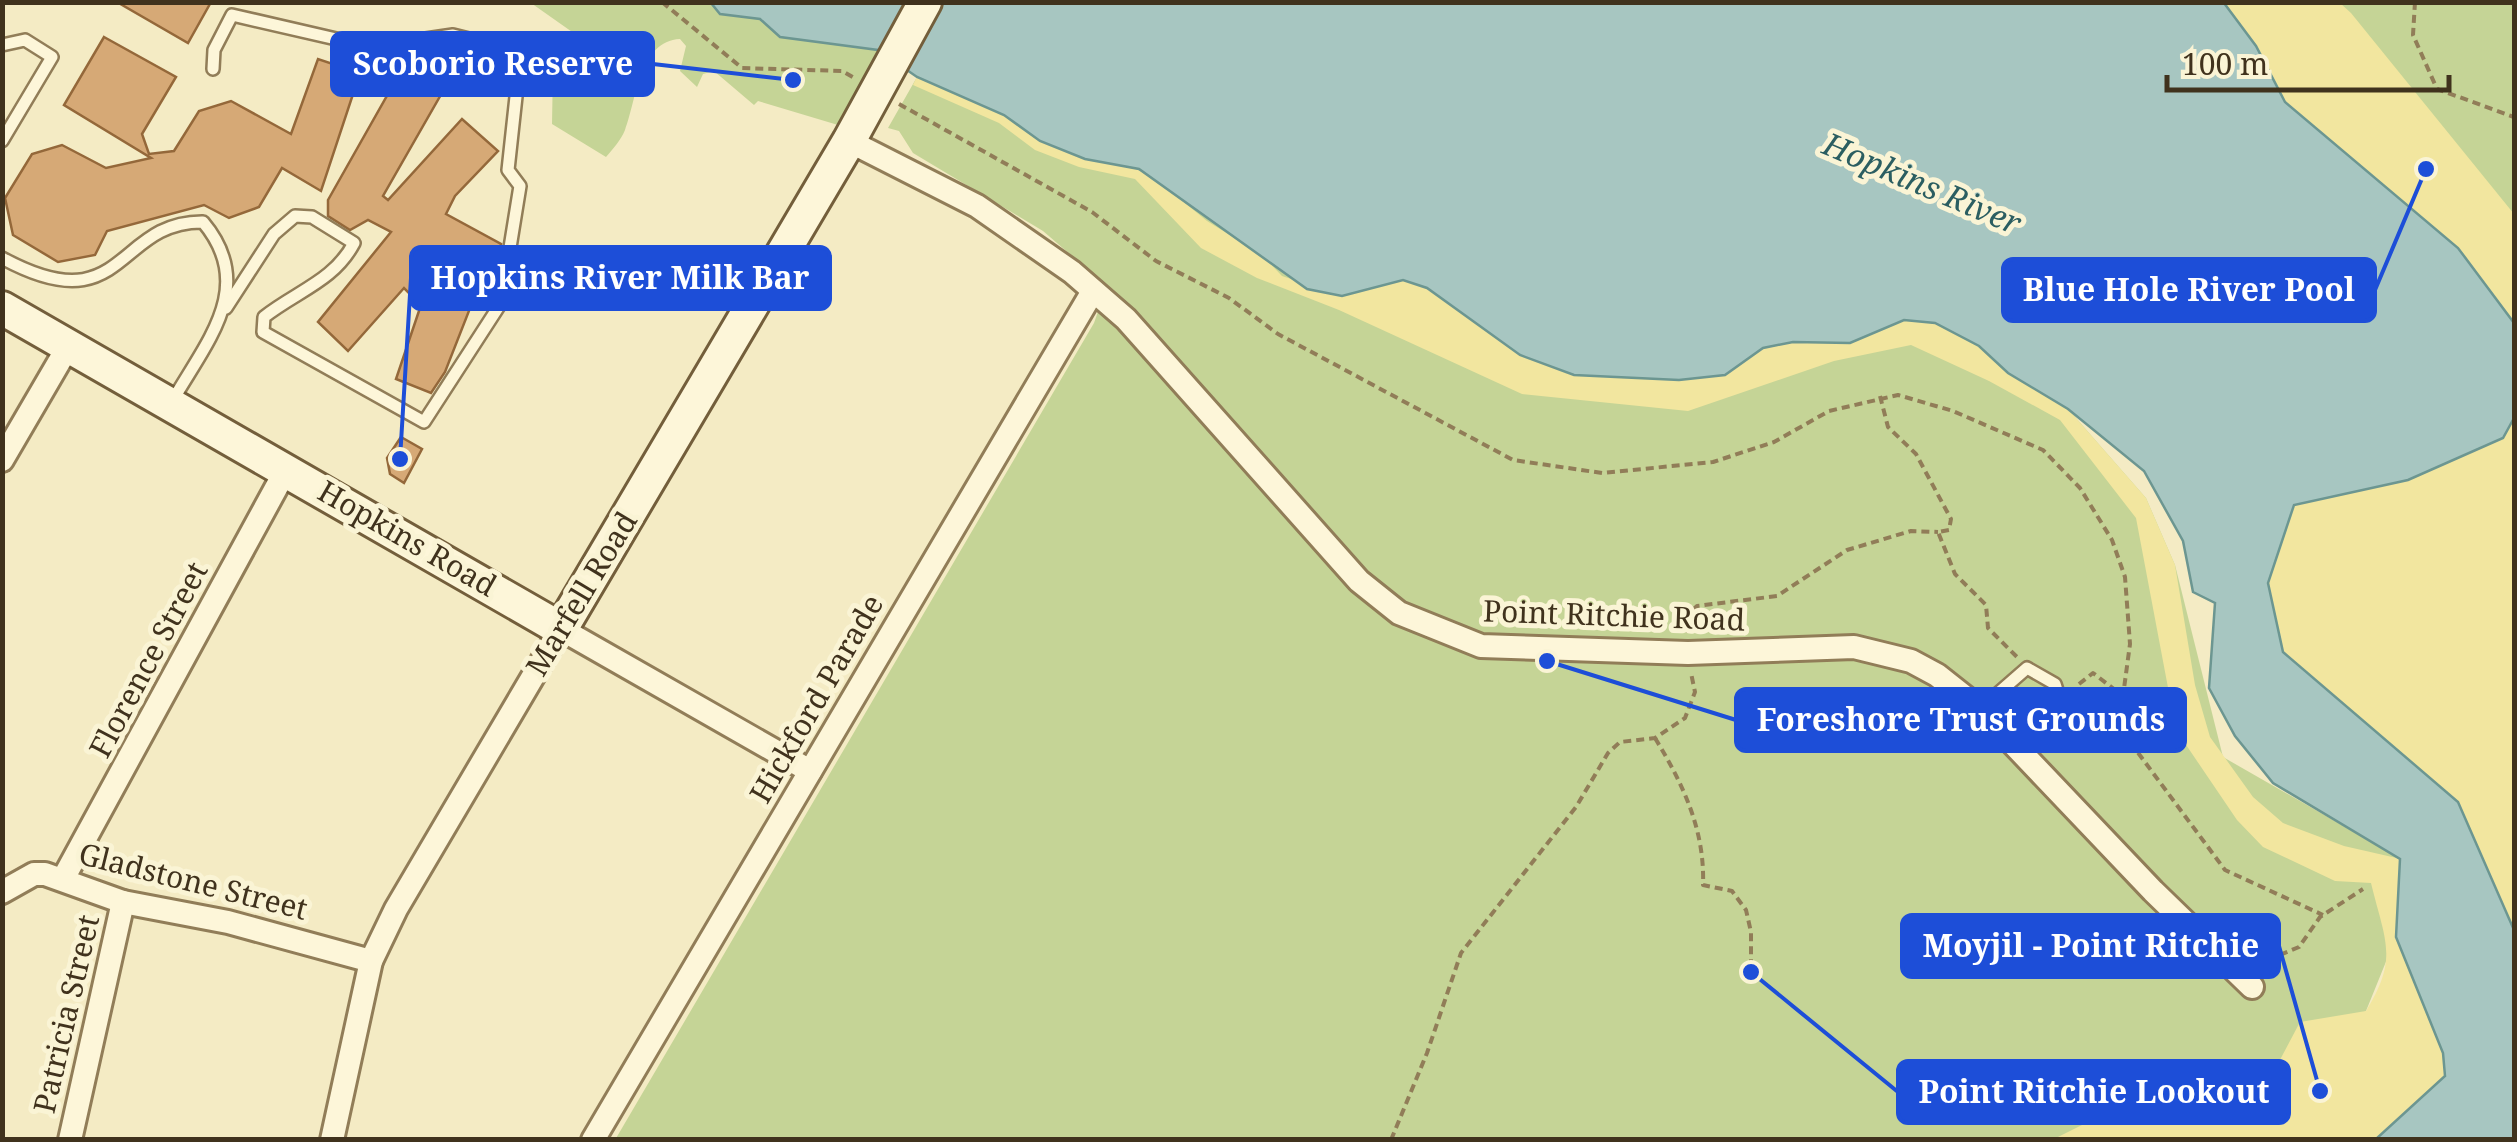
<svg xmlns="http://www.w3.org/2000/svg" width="2517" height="1142" font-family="'Noto Serif',serif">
<rect width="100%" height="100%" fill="#f4ebc4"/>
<!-- green -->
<g fill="#c5d496">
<path d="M 531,3 L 711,3 L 720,14 L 760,19 L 780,37 L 878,50 L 838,125 L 758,101 L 754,105 L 714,71 L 703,74 L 697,87 L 680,71 L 686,46 L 680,39 C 639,41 637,99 625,130 C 621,140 613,149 606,157 L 552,124 L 553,67 L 575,34 Z"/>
<polygon points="2224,3 2514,3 2514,323 2458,248"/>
<polygon points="917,77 1085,159 1139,169 1154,181 1576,375 1895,337 2068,409 2146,498 2175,565 2223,757 2401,859 2396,937 2366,1011 2273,1073 2136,1098 2068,1139 615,1140 1094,323 1107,286 1043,231 913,153 899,131 888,128"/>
</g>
<!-- sand -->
<g fill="#f2e69f">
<polygon points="2224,3 2340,3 2351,13 2514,214 2514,323 2458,248 2285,102 2256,46"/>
<path d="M 921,68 L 1153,177 L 1207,221 L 1262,255 L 1282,276 L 1342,296 L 1402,280 L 1427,288 L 1520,355 L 1679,380 L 1725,375 L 1763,348 L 1793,342 L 1850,343 L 1904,320 L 1935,323 L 1979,346 L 2008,373 L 2068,409 L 2146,498 L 2175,565 L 2195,685 L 2210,737 L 2253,797 L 2283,823 L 2344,846 L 2401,859 L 2428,1010 L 2443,1053 L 2444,1081 L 2376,1139 L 2054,1139 L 2136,1098 L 2273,1073 L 2300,1022 L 2366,1011 C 2399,958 2385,941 2371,883 L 2335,881 L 2263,847 L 2237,820 L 2176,730 L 2136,518 L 2060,420 L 1989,381 L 1911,345 L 1834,361 L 1688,411 L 1522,394 L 1339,310 L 1257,278 L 1201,248 L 1135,179 L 1079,167 L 1035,150 L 999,123 L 913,85 Z"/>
<polygon points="2514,418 2514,930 2458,802 2283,652 2268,583 2294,505 2408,480 2503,438"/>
</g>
<!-- water -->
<polygon fill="#a7c6c1" stroke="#6c9691" stroke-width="2.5" points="711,3 2224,3 2256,46 2285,102 2458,248 2514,323 2514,418 2503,438 2408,480 2294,505 2268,583 2283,652 2458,802 2514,930 2514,1139 2376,1139 2445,1076 2443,1053 2396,937 2400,859 2273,783 2235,736 2209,688 2215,603 2193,592 2183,541 2144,471 2068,409 2008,373 1979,346 1935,323 1904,320 1850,343 1793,342 1763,348 1725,375 1679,380 1574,375 1520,355 1427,288 1403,280 1342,296 1307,289 1139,169 1085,159 1040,141 1004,115 917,77 878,50 780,37 760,19 720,14"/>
<!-- building -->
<g fill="#d6a976" stroke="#94683a" stroke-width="2.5">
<polygon points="117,2 211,2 188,43"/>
<polygon points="104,37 176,77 142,134 149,154 174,151 199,111 231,101 291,134 318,59 360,73 321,191 282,168 259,207 229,218 204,205 107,231 95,255 58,262 13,235 5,198 32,154 62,145 106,168 151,158 64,105"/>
<polygon points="405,64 447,84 383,196 388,200 462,119 498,151 455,196 446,214 501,244 499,257 474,298 445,372 431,393 396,379 421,305 404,288 348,351 318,322 391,232 368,220 350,230 328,216 328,200"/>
<polygon points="401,437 422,449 404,483 390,474 387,458"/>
</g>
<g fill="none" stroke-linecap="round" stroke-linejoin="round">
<!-- lane casing -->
<g stroke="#917d58" stroke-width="16">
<g id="lane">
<polyline points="2,45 25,40 52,57 2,141"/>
<path d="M 213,69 L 214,50 L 232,15 L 371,47 L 453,35 L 489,44 L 520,60 L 508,170 L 520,186 L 501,303 L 424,422 L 263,332 L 264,317 C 297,291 334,281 354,243 L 312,217 L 295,216 L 274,234 L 226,308"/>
<path d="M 2,258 C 125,325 115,221 203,222 C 257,286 207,341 173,400"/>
<polyline points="1980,709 2027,668 2055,684 2062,706 2018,749"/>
</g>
</g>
<!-- street casing -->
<g stroke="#917d58" stroke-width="28">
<g id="street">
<polyline points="849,141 977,206 1072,272 1126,319 1359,581 1399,613 1481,646 1688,653 1854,647 1911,661 1937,675 1980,709 2153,891 2252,987"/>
<polyline points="2,460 69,345"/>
<polyline points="63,879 287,468"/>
<polyline points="2,892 34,874 45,874 123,902 228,922 371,961"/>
<polyline points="70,1140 123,902"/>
<polyline points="332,1140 371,961 396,909 561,629 810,771"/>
<polyline points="593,1140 1093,291"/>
</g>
</g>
<!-- secondary casing -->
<g stroke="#735e3b" stroke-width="38">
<polyline id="secondary" points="2,308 561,629 849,141 925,2"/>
</g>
<!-- path -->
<g stroke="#917d58" stroke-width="4" stroke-dasharray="8 5" stroke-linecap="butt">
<polyline points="662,2 742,68 842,71 856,79"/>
<polyline points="2415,2 2413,35 2437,89 2514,117"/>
<polyline points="899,104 1092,212 1156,261 1229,298 1278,334 1513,460 1602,473 1713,462 1774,442 1829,411 1898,395 1953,411 2043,450 2080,488 2112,540 2125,577 2130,644 2123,696 2125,724 2133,746 2225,870 2323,915"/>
<polyline points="1880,396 1888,427 1916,454 1951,519 1949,530 1938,532 1955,574 1986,605 1988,628 2017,657"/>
<polyline points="1688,633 1687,615 1697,606 1777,596 1847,550 1911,531 1938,532"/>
<polyline points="2079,684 2093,673 2123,696"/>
<path d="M 1655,738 C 1683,784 1705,830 1703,885 L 1732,891 L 1746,910 L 1751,932 L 1751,972"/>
<polyline points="2256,965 2299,947 2320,917 2363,889"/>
<polyline points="1391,1140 1427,1053 1461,953 1576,807 1608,753 1620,742 1655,738 1685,718 1695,692 1691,673"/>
</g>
<!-- lane -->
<use href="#lane" stroke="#fdf6d9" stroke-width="11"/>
<!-- street -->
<use href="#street" stroke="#fdf6d9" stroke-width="22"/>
<!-- secondary -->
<use href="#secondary" stroke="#fdf6d9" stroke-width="32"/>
</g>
<g text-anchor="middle" stroke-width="10" stroke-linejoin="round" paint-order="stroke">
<!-- street labels -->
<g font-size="30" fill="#40321d" stroke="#faf4d5">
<text transform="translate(407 539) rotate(30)" y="10">Hopkins Road</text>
<text transform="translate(582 594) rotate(-59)" y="10">Marfell Road</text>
<text transform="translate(1614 616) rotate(2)" y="10">Point Ritchie Road</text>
<text transform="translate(149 660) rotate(-62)" y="10">Florence Street</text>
<text transform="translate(817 699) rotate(-60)" y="10">Hickford Parade</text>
<text transform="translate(193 882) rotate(14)" y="10">Gladstone Street</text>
<text transform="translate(67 1014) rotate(-77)" y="10">Patricia Street</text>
</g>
<!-- water labels -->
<g font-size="32" font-style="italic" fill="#2b5e61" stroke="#faf4d5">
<text transform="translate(1922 184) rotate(23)" y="11">Hopkins River</text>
</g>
</g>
<!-- callouts -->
<path fill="none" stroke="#1d4ed8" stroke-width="4" d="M793 80L653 64M400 459L411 278M2426 169L2375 290M1547 661L1736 720M2320 1091L2279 946M1751 972L1898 1092"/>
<g fill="#1d4ed8" stroke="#faf4d5" stroke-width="4">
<circle cx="793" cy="80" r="10"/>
<circle cx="400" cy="459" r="10"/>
<circle cx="2426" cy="169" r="10"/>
<circle cx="1547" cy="661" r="10"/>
<circle cx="2320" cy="1091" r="10"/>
<circle cx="1751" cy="972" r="10"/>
</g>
<g fill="#1d4ed8" stroke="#1d4ed8" stroke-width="4">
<rect x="332" y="33" width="321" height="62" rx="10"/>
<rect x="411" y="247" width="419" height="62" rx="10"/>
<rect x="2003" y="259" width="372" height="62" rx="10"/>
<rect x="1736" y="689" width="449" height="62" rx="10"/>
<rect x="1902" y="915" width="377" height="62" rx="10"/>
<rect x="1898" y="1061" width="391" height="62" rx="10"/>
</g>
<g font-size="32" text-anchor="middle" font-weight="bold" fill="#fff">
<text x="493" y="75">Scoborio Reserve</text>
<text x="620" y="289">Hopkins River Milk Bar</text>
<text x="2189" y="301">Blue Hole River Pool</text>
<text x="1961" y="731">Foreshore Trust Grounds</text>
<text x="2091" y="957">Moyjil - Point Ritchie</text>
<text x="2094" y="1103">Point Ritchie Lookout</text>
</g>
<!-- border -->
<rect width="2517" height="1142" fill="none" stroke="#40321d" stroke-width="10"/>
<!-- scale -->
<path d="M2167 75v15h282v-15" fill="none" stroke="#40321d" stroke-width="5"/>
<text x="2182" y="75" font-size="30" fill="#40321d" stroke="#faf4d5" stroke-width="8" paint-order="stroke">100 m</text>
</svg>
